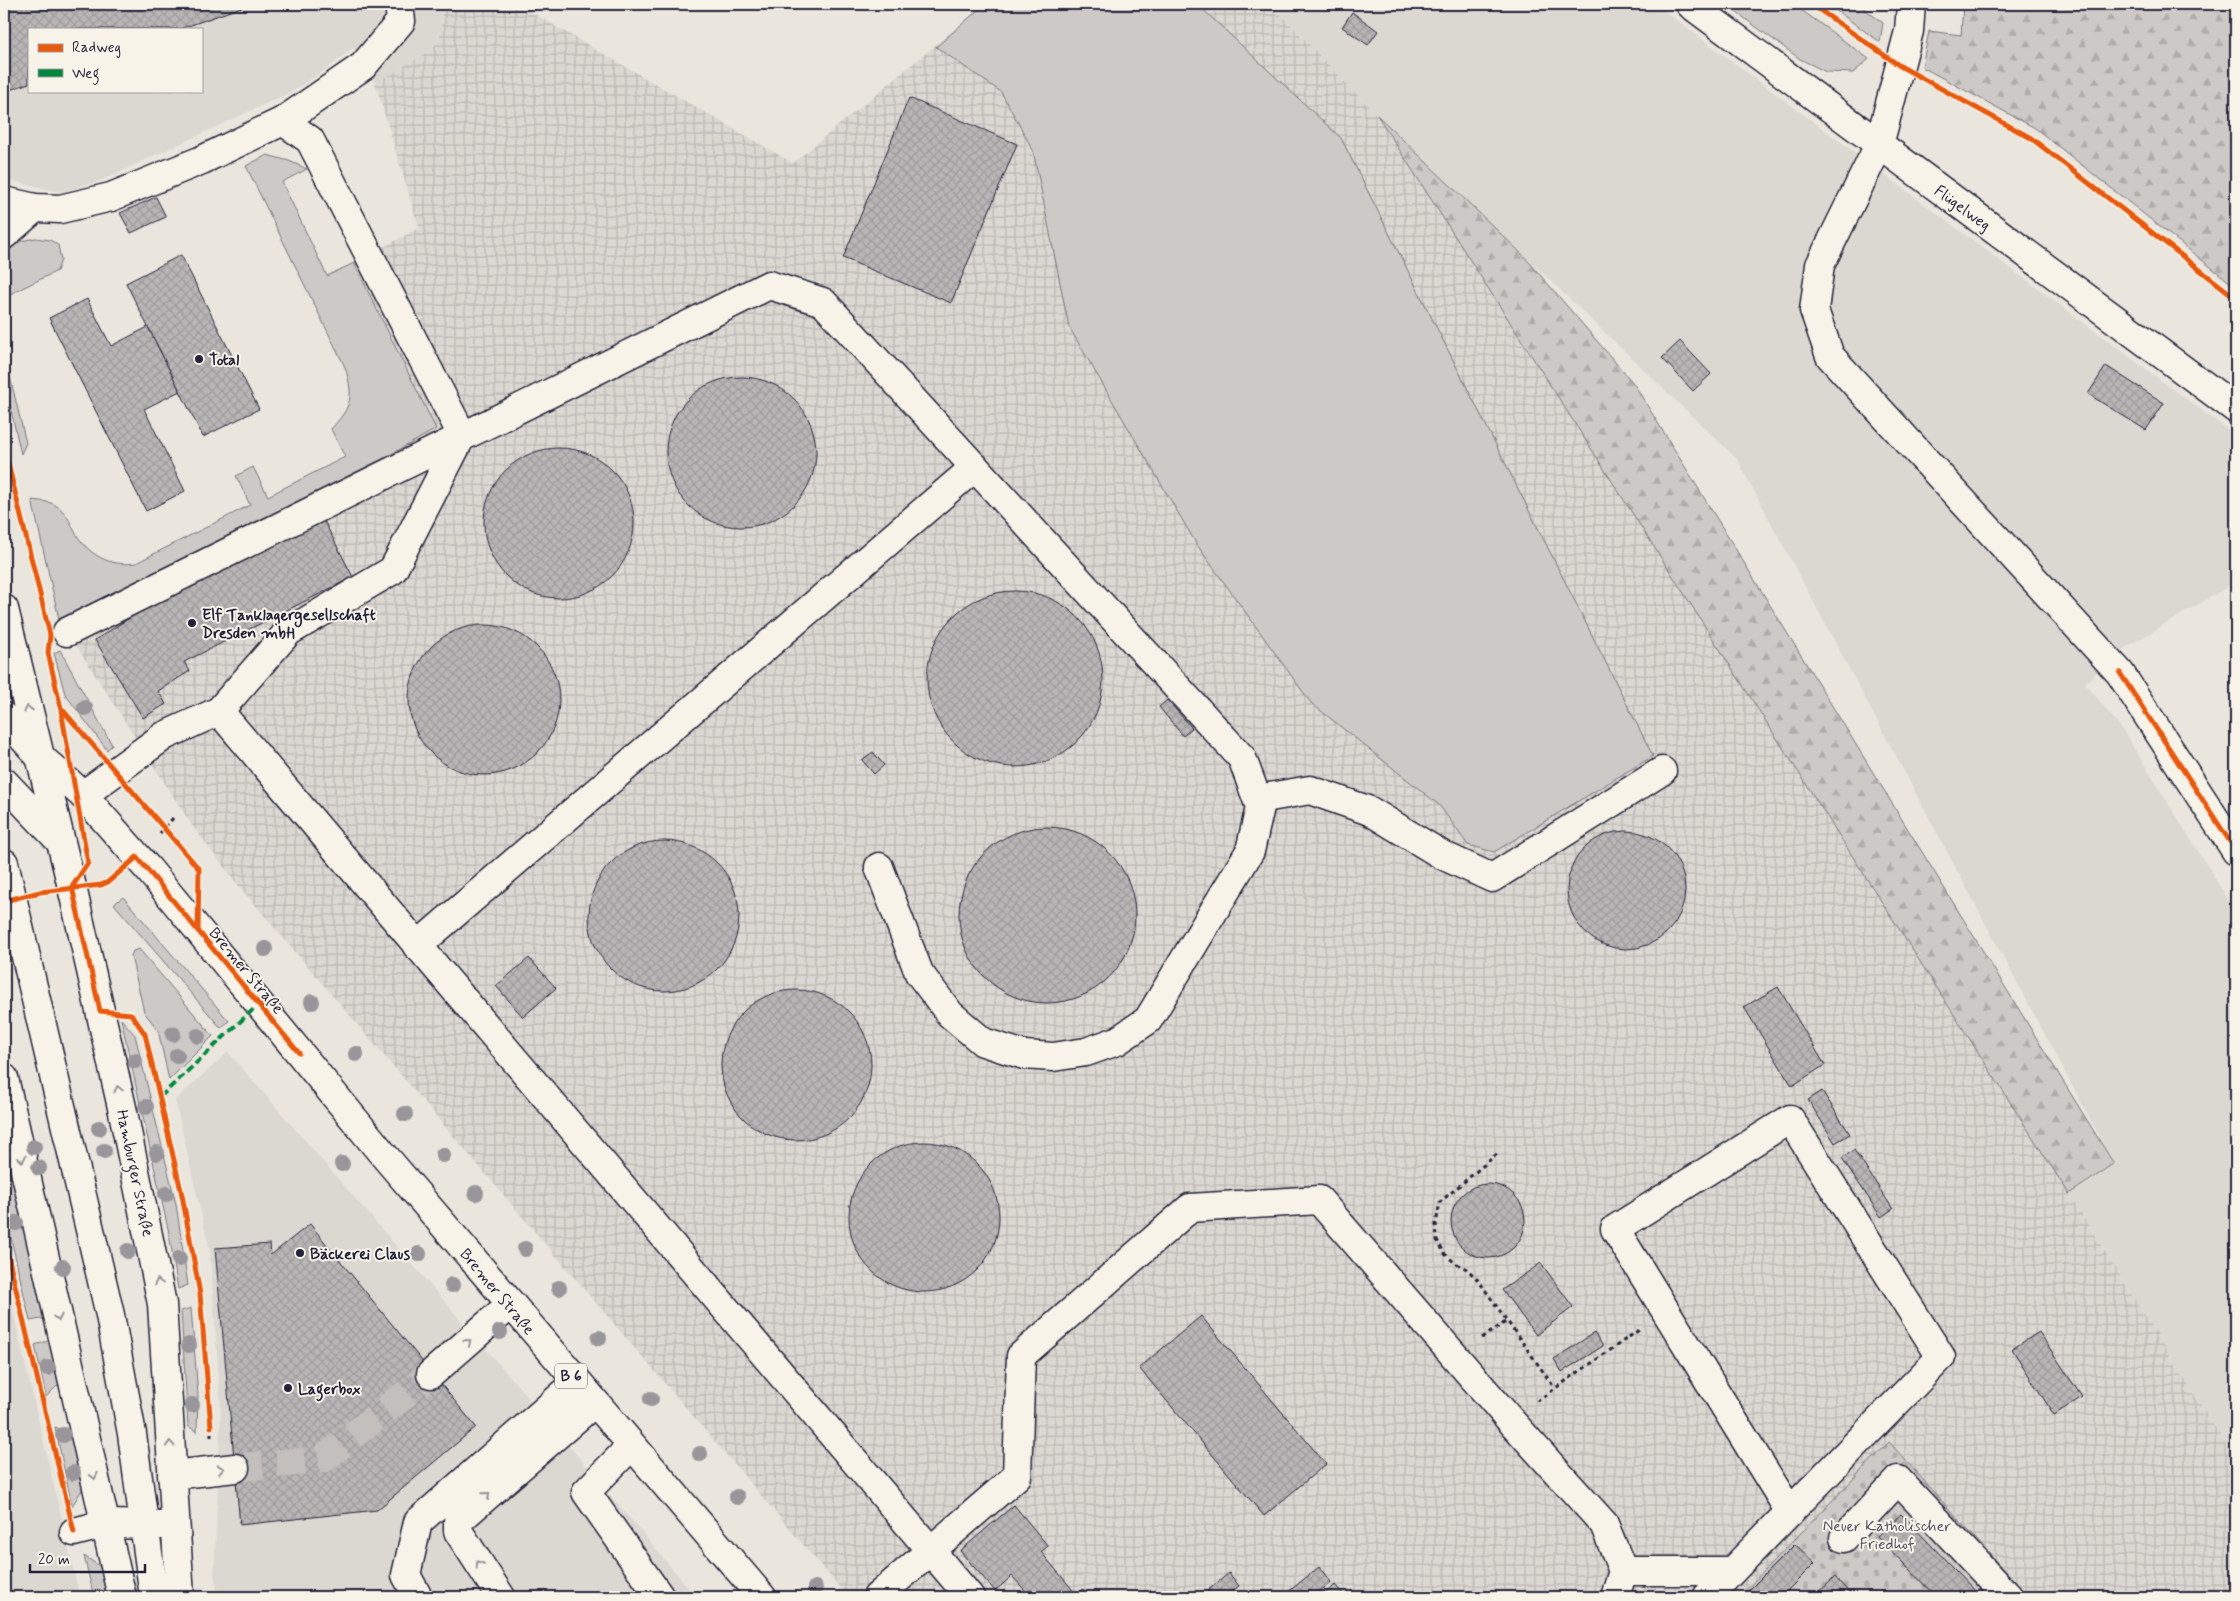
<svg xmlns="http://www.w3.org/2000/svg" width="2240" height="1601" font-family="Mynerve,sans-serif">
<defs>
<pattern id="industrial-grid" width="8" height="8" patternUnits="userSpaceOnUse" patternTransform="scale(1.25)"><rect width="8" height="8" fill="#dbd8d2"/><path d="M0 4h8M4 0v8" fill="none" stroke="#bcb9b5"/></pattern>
<pattern id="forest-firs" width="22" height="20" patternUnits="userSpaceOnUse" patternTransform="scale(1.25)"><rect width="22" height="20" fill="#cdc9c6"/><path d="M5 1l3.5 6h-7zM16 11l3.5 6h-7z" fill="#b0acab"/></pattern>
<pattern id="cemetery-stones" width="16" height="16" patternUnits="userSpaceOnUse" patternTransform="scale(1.25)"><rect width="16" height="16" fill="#cdc9c6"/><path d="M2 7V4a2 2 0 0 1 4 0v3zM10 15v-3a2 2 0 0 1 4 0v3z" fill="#b0acab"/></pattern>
<pattern id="building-cross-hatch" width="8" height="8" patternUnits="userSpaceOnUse" patternTransform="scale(1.25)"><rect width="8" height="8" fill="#b8b6b5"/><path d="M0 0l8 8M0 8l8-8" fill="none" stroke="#9e9c9d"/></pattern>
</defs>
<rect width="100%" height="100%" fill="#eae6de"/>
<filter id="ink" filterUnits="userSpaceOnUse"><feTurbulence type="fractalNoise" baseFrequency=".02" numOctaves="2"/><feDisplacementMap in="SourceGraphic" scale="10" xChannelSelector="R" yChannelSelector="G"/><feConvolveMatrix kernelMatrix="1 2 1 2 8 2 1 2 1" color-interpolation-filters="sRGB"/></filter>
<g filter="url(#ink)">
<!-- built -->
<g fill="#dbd8d2" fill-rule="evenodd">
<path d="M 4,4 L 441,4 L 442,31 L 433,49 L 375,83 L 353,48 L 327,69 L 293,91 L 98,182 L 61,192 L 13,181 L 4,183 ZM 29,29 L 201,29 L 201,91 L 29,91 Z"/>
<polygon points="1271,4 1655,4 2236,436 2236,582 2125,648 2085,683 2122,729 2236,912 2236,1461 2069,1194 2114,1164 1737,459 1377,115"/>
<polygon points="228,1052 538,1409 696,1597 219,1597 214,1575 221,1411 210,1252 175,1100"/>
<polygon points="4,1273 29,1380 80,1597 4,1597"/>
</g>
<!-- industrial -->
<polygon fill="url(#industrial-grid)" points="441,4 517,4 793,163 985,4 1271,4 1377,115 2069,1194 2236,1461 2236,1597 2028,1597 1889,1443 1739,1597 848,1597 237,884 191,824 59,619 388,456 436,429 354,263 419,228 375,83 433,49 442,31"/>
<!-- grass -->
<g fill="#cdc9c6" stroke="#787680">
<polygon points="985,4 1197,4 1341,138 1653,756 1494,852 1468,845 1439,805 1311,703 1197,545 1069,327 1033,150 1001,92 936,47"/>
<polygon points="1725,4 1793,4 1869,59 1853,73 1826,72 1800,59"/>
<polygon points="1827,4 1858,4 1883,23 1880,42"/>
<path d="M 267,155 L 289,161 L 307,169 L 282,182 L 327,276 L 354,263 L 436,429 L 388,456 L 59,619 L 32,500 C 39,501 49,501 55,505 C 66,511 70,522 75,532 C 88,555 110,567 136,563 L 250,505 L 236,476 L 253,467 L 268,496 L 345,457 L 331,429 C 352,406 354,397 345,367 L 246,166 Z"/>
<polygon points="36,238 50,240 58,245 61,260 57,271 4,297 4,251 20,241"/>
<polygon points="4,352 26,443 21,454 4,380"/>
<polygon points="60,650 112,745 107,750 65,694 54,653"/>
<polygon points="123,897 229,1021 221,1028 114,904"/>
<polygon points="139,949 213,1036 169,1080 158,1030 144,1012 131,956 133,951"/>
<polygon points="121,1019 135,1035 176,1204 188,1285 178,1289 169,1233"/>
<polygon points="4,1135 47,1318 30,1321 4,1208"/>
<polygon points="191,1308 198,1395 197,1432 188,1426 181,1311"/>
<polygon points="51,1340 61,1382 46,1397 35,1345"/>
<polygon points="55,1427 73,1434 85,1485 72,1506"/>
<polygon points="84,1556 104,1569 111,1597 94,1597"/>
</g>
<!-- forest -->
<g fill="url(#forest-firs)" stroke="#787680">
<polygon points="1963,4 2236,4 2236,287 2035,128 1922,67 1929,31 1961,35"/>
<polygon points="1377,115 1523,255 1634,384 2114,1164 2069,1194"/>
</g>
<!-- cemetery -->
<polygon fill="url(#cemetery-stones)" stroke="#787680" points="1889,1442 2028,1597 1739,1597"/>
<!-- building -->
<g fill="url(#building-cross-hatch)" stroke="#22223b">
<polygon points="4,4 250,4 180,29 29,29 29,83 4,92"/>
<polygon points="1352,12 1378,31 1368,45 1342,27"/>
<polygon points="909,98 1017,144 951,303 843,258"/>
<polygon points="156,197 166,217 131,233 120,213"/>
<polygon points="181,255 259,409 203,437 126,283"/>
<polygon points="87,299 111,346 148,327 180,391 144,409 185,491 146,511 49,318"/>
<polygon points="1680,341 1711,374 1693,391 1662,358"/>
<polygon points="2106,366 2164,403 2146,430 2088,394"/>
<circle cx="741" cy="452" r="75"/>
<circle cx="559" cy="523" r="75"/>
<polygon points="324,521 353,577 184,662 190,671 158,691 166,704 143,718 95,640 150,605"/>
<circle cx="1015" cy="679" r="88"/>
<circle cx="484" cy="700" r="75"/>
<polygon points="1167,700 1192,728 1183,736 1159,707"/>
<polygon points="873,752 884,765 874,774 862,760"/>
<circle cx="1047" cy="915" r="88"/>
<circle cx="1626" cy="890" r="59"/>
<circle cx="664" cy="916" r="75"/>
<polygon points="529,958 556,988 523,1017 496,986"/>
<polygon points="1778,987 1825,1065 1792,1086 1744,1007"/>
<circle cx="796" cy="1065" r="75"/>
<polygon points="1822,1091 1850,1134 1835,1143 1808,1100"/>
<circle cx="924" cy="1217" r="75"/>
<polygon points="1854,1150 1893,1209 1881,1217 1842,1158"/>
<circle cx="1488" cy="1221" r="37"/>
<polygon points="310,1224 476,1427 377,1510 240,1525 215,1248 270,1244 271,1255"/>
<polygon points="1541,1263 1573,1307 1536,1335 1502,1290"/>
<polygon points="1201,1316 1326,1464 1264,1516 1139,1368"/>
<polygon points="2039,1332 2082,1397 2054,1415 2012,1349"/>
<polygon points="1594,1333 1603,1346 1562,1372 1554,1359"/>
<polygon points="1014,1505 1048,1546 1041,1552 1077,1595 1083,1589 1090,1597 1031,1597 1012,1576 995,1591 960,1551"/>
<polygon points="1901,1514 1981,1597 1936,1597 1877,1536"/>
<polygon points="1795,1544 1815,1563 1781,1597 1742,1597"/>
<polygon points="1319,1567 1331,1582 1330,1583 1313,1597 1282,1597"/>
<polygon points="1229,1573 1239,1586 1225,1597 1212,1597 1207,1591"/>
<polygon points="1835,1577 1853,1597 1814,1597"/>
<polygon points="1335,1585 1346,1597 1321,1597 1333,1587"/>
</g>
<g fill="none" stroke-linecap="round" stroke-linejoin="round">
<!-- minor-tunnel -->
<polyline stroke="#c2bfbd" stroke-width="28" stroke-dasharray="28 14" stroke-linecap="butt" points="235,1468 323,1459 431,1374"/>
<!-- minor casing -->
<g stroke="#22223b" stroke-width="31">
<g id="minor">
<polyline points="1690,4 2236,409"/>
<polyline points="1911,4 1909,31 1879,145 1820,265 1814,310 1830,356 2120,673 2236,851"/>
<polyline points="283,121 310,140 462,435 393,570 288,632 219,711 970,1597"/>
<polyline points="4,201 35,208 60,209 111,197 202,160 283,121 363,66 401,21 399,4"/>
<polyline points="4,235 35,208"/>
<polyline points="67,632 769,285 823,302 1242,758 1260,807 1250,851 1148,1020 1117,1041 1086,1052 1053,1057 1024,1055 983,1042 950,1014 919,973 879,867"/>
<polyline points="4,782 60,841"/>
<polyline points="83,795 164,736 219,711"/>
<polyline points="1258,799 1310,790 1370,811 1442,855 1492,878 1662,771"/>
<polyline points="4,863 110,1315 132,1434 154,1597"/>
<polyline points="417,946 975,467"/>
<polyline points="431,1374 510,1305"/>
<polyline points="631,1446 586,1492 660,1597"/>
<polyline points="172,1475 235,1468"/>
<polyline points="74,1532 105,1524 161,1525"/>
<polyline points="1844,1538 1898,1480 2008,1597"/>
<polyline points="1623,1571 1732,1571 1941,1357 1790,1119 1615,1229 1790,1512"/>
<polyline points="418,1597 406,1575 418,1522 577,1382"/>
<polyline points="501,1597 458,1531 458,1521 594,1403"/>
<polyline points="877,1597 1017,1476 1021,1356 1190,1208 1319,1200 1511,1421 1604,1524 1623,1571 1615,1597"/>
<polyline points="1707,1597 1732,1571"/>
</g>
</g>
<!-- major casing -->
<g stroke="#22223b" stroke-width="31">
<g id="major">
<polyline points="4,609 72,887 123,1112 162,1304 180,1597"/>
<polyline points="4,717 40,757 83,795 149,870 382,1153 762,1597"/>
<polyline points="4,1078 122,1597"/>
</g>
</g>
<!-- path -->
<g stroke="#22223b" stroke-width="3" stroke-dasharray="4 4" stroke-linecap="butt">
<polyline points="160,833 173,818"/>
<polyline points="1497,1154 1440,1202 1436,1224 1437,1240 1445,1254 1455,1263 1467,1269 1478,1280 1554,1387"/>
<polyline points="1482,1338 1507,1321"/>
<polyline points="1537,1401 1639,1330"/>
<polyline points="211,1437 211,1427"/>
</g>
<!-- minor -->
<use href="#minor" stroke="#f7f3e8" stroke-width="28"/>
<!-- major -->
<use href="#major" stroke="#f7f3e8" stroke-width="28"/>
<!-- quiet -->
<polyline stroke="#00873e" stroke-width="4" stroke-dasharray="8 4" stroke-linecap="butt" points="160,1097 259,1004"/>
<!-- cycleway casing -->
<g stroke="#f7f3e8" stroke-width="8">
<g id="cycleway">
<polyline points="1811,4 1900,66 2031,138 2236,298"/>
<polyline points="4,447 50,635 48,653 61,708 199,869 198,931"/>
<polyline points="2120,673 2236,851"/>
<polyline points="61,710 88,863 72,887"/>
<polyline points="72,887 100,1011 131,1014 145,1034 182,1195 200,1294 211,1427"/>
<polyline points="4,901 40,892 101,885 108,882 137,857 299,1053"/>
<polyline points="4,1239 74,1532"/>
</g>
</g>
<!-- cycleway -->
<use href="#cycleway" stroke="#e8590c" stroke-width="5"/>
</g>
<!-- trees -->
<g fill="#98969b">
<circle cx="85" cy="708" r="8"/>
<circle cx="265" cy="949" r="8"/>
<circle cx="312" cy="1002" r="8"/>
<circle cx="173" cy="1034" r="8"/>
<circle cx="198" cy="1036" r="8"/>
<circle cx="356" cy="1054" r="8"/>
<circle cx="177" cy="1056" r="8"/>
<circle cx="135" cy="1061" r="8"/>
<circle cx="146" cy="1107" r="8"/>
<circle cx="405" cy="1114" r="8"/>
<circle cx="99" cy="1128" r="8"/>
<circle cx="34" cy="1147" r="8"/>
<circle cx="104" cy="1151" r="8"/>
<circle cx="157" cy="1153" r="8"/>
<circle cx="443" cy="1155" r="8"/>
<circle cx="342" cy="1164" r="8"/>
<circle cx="39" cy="1168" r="8"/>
<circle cx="476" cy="1193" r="8"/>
<circle cx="166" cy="1194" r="8"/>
<circle cx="16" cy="1223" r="8"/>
<circle cx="525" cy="1249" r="8"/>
<circle cx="128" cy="1251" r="8"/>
<circle cx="419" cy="1254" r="8"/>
<circle cx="179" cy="1259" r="8"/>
<circle cx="63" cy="1267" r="8"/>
<circle cx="452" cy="1285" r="8"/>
<circle cx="559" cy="1288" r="8"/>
<circle cx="500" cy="1332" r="8"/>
<circle cx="599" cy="1338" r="8"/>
<circle cx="189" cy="1345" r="8"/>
<circle cx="48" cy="1368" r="8"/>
<circle cx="651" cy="1399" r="8"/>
<circle cx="192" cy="1405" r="8"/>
<circle cx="63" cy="1435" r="8"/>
<circle cx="700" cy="1454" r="8"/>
<circle cx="73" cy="1473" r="8"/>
<circle cx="737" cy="1497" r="8"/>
<circle cx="815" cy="1588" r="8"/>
</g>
<!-- one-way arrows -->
<defs><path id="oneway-chevron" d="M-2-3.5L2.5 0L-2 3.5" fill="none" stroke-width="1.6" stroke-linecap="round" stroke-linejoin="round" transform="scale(1.25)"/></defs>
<g stroke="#97959a">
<use href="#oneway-chevron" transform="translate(28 709) rotate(-104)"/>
<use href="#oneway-chevron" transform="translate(118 1089) rotate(-103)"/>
<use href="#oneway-chevron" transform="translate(22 1159) rotate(77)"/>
<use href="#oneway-chevron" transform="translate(158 1282) rotate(-102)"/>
<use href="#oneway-chevron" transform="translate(58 1318) rotate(77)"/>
<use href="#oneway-chevron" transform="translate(468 1342) rotate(-41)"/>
<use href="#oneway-chevron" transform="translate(170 1444) rotate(-93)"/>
<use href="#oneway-chevron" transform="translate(221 1469) rotate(-8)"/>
<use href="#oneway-chevron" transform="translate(94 1476) rotate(77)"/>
<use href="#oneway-chevron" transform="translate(487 1495) rotate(-41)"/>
<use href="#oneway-chevron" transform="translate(479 1564) rotate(-123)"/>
</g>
</g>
<!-- markers -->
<g fill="#22223b" stroke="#f7f3e8" stroke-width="2">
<circle cx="199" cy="359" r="5"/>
<circle cx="192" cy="623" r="5"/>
<circle cx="300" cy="1253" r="5"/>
<circle cx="288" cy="1388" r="5"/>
</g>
<g text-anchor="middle" stroke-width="4" stroke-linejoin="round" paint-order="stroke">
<!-- shield labels -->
<rect fill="#f7f3e8" stroke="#62616f" stroke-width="1" x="555" y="1363.5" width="32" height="25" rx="4"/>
<g font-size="15" font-weight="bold" fill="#22223b">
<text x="571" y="1381">B 6</text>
</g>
<!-- street labels -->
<g font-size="16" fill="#22223b" stroke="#f7f3e8">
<text transform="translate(1963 207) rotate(36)" y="6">Flügelweg</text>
<text transform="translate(247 970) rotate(50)" y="6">Bremer Straße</text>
<text transform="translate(136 1173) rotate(78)" y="6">Hamburger Straße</text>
<text transform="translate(498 1291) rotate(50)" y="6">Bremer Straße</text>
</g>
<!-- poi labels -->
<g font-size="16" font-weight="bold" fill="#22223b" stroke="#f7f3e8" text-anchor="start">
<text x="209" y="365">Total</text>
<text x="202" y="620">Elf Tanklagergesellschaft<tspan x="202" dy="18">Dresden mbH</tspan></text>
<text x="310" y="1259">Bäckerei Claus</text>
<text x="298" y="1394">Lagerbox</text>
</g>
<!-- park labels -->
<g font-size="16" fill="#555465" stroke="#f7f3e8">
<text x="1887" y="1531">Neuer Katholischer<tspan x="1887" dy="18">Friedhof</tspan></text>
</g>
</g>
<!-- margin -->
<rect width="2240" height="1601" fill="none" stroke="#f7f3e8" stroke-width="20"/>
<rect x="10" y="10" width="2220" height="1581" fill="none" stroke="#22223b" stroke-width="2" filter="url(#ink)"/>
<!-- legend -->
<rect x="28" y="28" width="175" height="65" fill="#f7f3e8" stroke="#a29fa3"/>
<rect x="38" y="44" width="25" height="8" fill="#e8590c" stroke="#a29fa3"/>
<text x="72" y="52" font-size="15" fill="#22223b">Radweg</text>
<rect x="38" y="69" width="25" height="8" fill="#00873e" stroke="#a29fa3"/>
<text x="72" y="78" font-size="15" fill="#22223b">Weg</text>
<!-- scale -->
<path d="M30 1564v8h115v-8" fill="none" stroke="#22223b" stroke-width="2.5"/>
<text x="38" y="1564" font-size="15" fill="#22223b" stroke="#f7f3e8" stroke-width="4" paint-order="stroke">20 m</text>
</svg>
